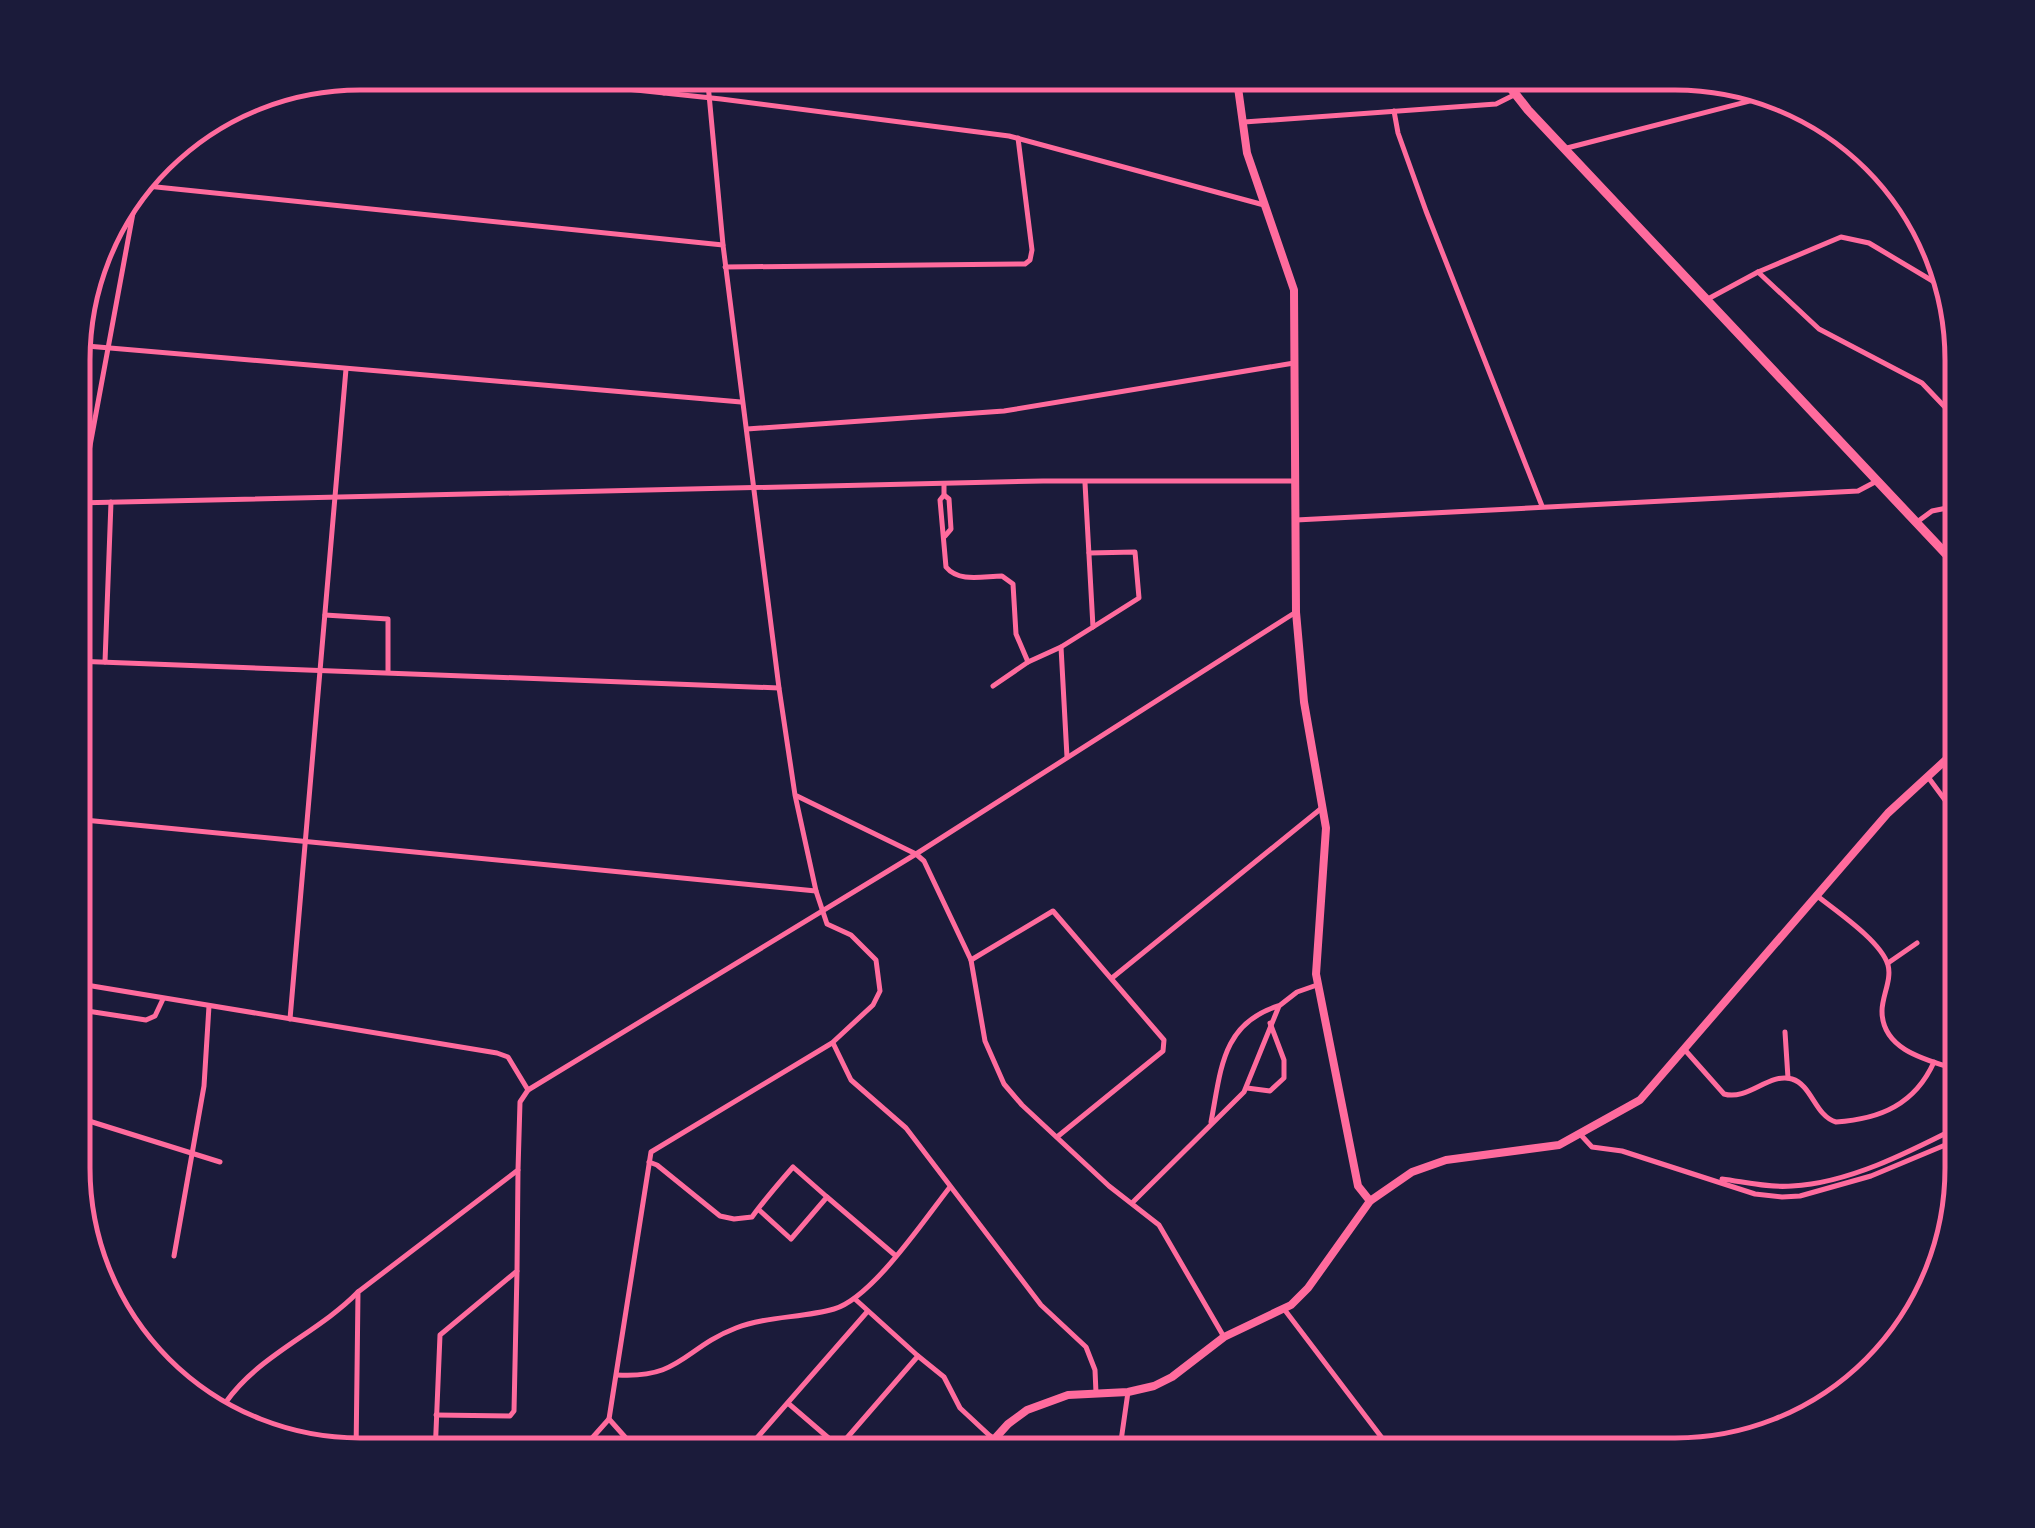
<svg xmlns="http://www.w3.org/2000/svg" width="2035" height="1528" font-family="Poppins,sans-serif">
<rect width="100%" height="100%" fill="#1b1b3a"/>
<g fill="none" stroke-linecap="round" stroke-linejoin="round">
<!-- minor -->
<g stroke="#ff6b9d" stroke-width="5">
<polyline points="475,73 721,99 1009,136 1264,205"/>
<polyline points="664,93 664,73"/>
<polyline points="1394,111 1398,133 1426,211 1542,506"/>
<polyline points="1244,122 1496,104 1514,95"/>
<polyline points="1567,148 1781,93"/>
<polyline points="137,185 723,245"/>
<polyline points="725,267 1025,264 1030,260 1032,250 1018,138"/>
<polyline points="1758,272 1819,329 1922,383 1962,425"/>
<polyline points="1706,300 1758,272 1841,237 1869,243 1946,289"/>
<polyline points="75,345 741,402"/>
<polyline points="747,429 1004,411 1294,363"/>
<path d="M 944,484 L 944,495 L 940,500 L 946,567 C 959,583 984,576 1002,576 L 1013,584 L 1016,634 L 1028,662 L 993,686"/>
<polyline points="944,495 949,499 951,529 945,536"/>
<polyline points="75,503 1043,481 1296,481"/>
<polyline points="1296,520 1858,491 1877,481"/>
<polyline points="1917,522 1932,511 1962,505"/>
<polyline points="75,527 138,186"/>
<polyline points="1089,553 1135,552 1139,598 1093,627"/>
<polyline points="325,615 388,619 388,672"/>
<polyline points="74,661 779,688"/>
<polyline points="105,662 111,502"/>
<polyline points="1028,662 1061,647"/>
<polyline points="1067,757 1061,647 1093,627 1085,483"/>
<polyline points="1928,777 1962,823"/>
<polyline points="797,796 916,854 924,861 971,960 985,1041 1004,1084 1022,1105 1109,1186 1159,1225 1224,1337"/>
<polyline points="74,819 816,891"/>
<path d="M 1816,895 C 1836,911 1881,941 1888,965 C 1892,980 1882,996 1882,1011 C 1882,1052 1931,1061 1962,1071"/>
<polyline points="971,960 1053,911 1164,1040 1163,1051 1057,1137"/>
<polyline points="1888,963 1917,943"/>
<polyline points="1112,978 1323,807"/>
<polyline points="74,983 497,1053 508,1057 528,1090"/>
<polyline points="74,1009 146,1020 155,1016 163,999"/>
<polyline points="290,1019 346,369"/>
<polyline points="1785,1032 1788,1078"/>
<polyline points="833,1043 851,1080 906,1128 1041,1305 1086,1347 1095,1370 1096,1393"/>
<path d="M 1685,1050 L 1724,1094 C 1748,1101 1769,1072 1792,1079 C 1812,1085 1815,1116 1836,1122 C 1881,1119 1915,1104 1934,1062"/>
<polyline points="1247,1088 1270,1091 1284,1078 1284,1060 1270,1023"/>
<polyline points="73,1116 220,1162"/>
<path d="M 1211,1122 C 1221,1071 1221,1024 1278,1006"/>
<polyline points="1580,1134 1592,1147 1622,1151 1755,1194 1782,1197 1800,1196 1871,1176 1962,1138"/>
<path d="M 649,1162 L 657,1165 L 720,1216 L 734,1219 L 752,1217 C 765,1199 779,1183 793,1167 L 827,1197 L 791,1239 L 758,1209"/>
<path d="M 1722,1179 C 1745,1182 1769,1188 1792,1186 C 1850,1183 1911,1151 1962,1125"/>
<polyline points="827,1197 896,1256"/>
<polyline points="1132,1203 1244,1092 1279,1006 1297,992 1317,985"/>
<polyline points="174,1256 204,1086 209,1006"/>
<polyline points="1284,1309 1395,1455"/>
<polyline points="918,1356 944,1377 960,1408 989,1435 1021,1455"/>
<path d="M 617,1375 C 681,1379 684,1348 736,1328 C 766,1316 803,1318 834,1309 C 872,1298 924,1220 950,1187"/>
<polyline points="789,1404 839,1447 918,1356 855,1299"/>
<polyline points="436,1415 510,1416 514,1411 517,1271"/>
<path d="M 228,1420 L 226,1402 C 259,1355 318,1333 358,1292"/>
<polyline points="1758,1436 1878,1368"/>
<polyline points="356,1455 358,1292 518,1170 520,1102 528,1090 916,854 1296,612"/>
<polyline points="435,1455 440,1335 517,1271 518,1170"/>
<polyline points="577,1455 609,1419"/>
<polyline points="641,1455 609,1419 651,1152 832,1043 873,1005 880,991 876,960 851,935 827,924 816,891 795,795 779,688 723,245 707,73"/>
<polyline points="742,1455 867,1312"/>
<polyline points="1119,1455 1128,1392"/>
</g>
<!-- tertiary -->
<g stroke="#ff6b9d" stroke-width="8">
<polyline points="1236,73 1247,153 1294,290 1296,612 1304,702 1326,828 1316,974 1358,1186 1370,1201"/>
<polyline points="980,1455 1008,1424 1027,1410 1068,1395 1128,1392 1154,1386 1172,1377 1224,1337 1291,1305 1308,1288 1370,1201 1412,1172 1446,1160 1559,1145 1640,1100 1888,813 1962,745"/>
</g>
<!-- primary -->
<polyline stroke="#ff6b9d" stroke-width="9" points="1499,73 1528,110 1962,571"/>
</g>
<!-- crop -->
<path d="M0 0H2035V1528H0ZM360 90H1675A270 270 0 0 1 1945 360V1168A270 270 0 0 1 1675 1438H360A270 270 0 0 1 90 1168V360A270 270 0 0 1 360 90Z" fill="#1b1b3a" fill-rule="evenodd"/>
<path fill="none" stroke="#ff6b9d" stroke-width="5" d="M360 90H1675A270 270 0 0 1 1945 360V1168A270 270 0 0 1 1675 1438H360A270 270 0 0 1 90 1168V360A270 270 0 0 1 360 90Z"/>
</svg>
